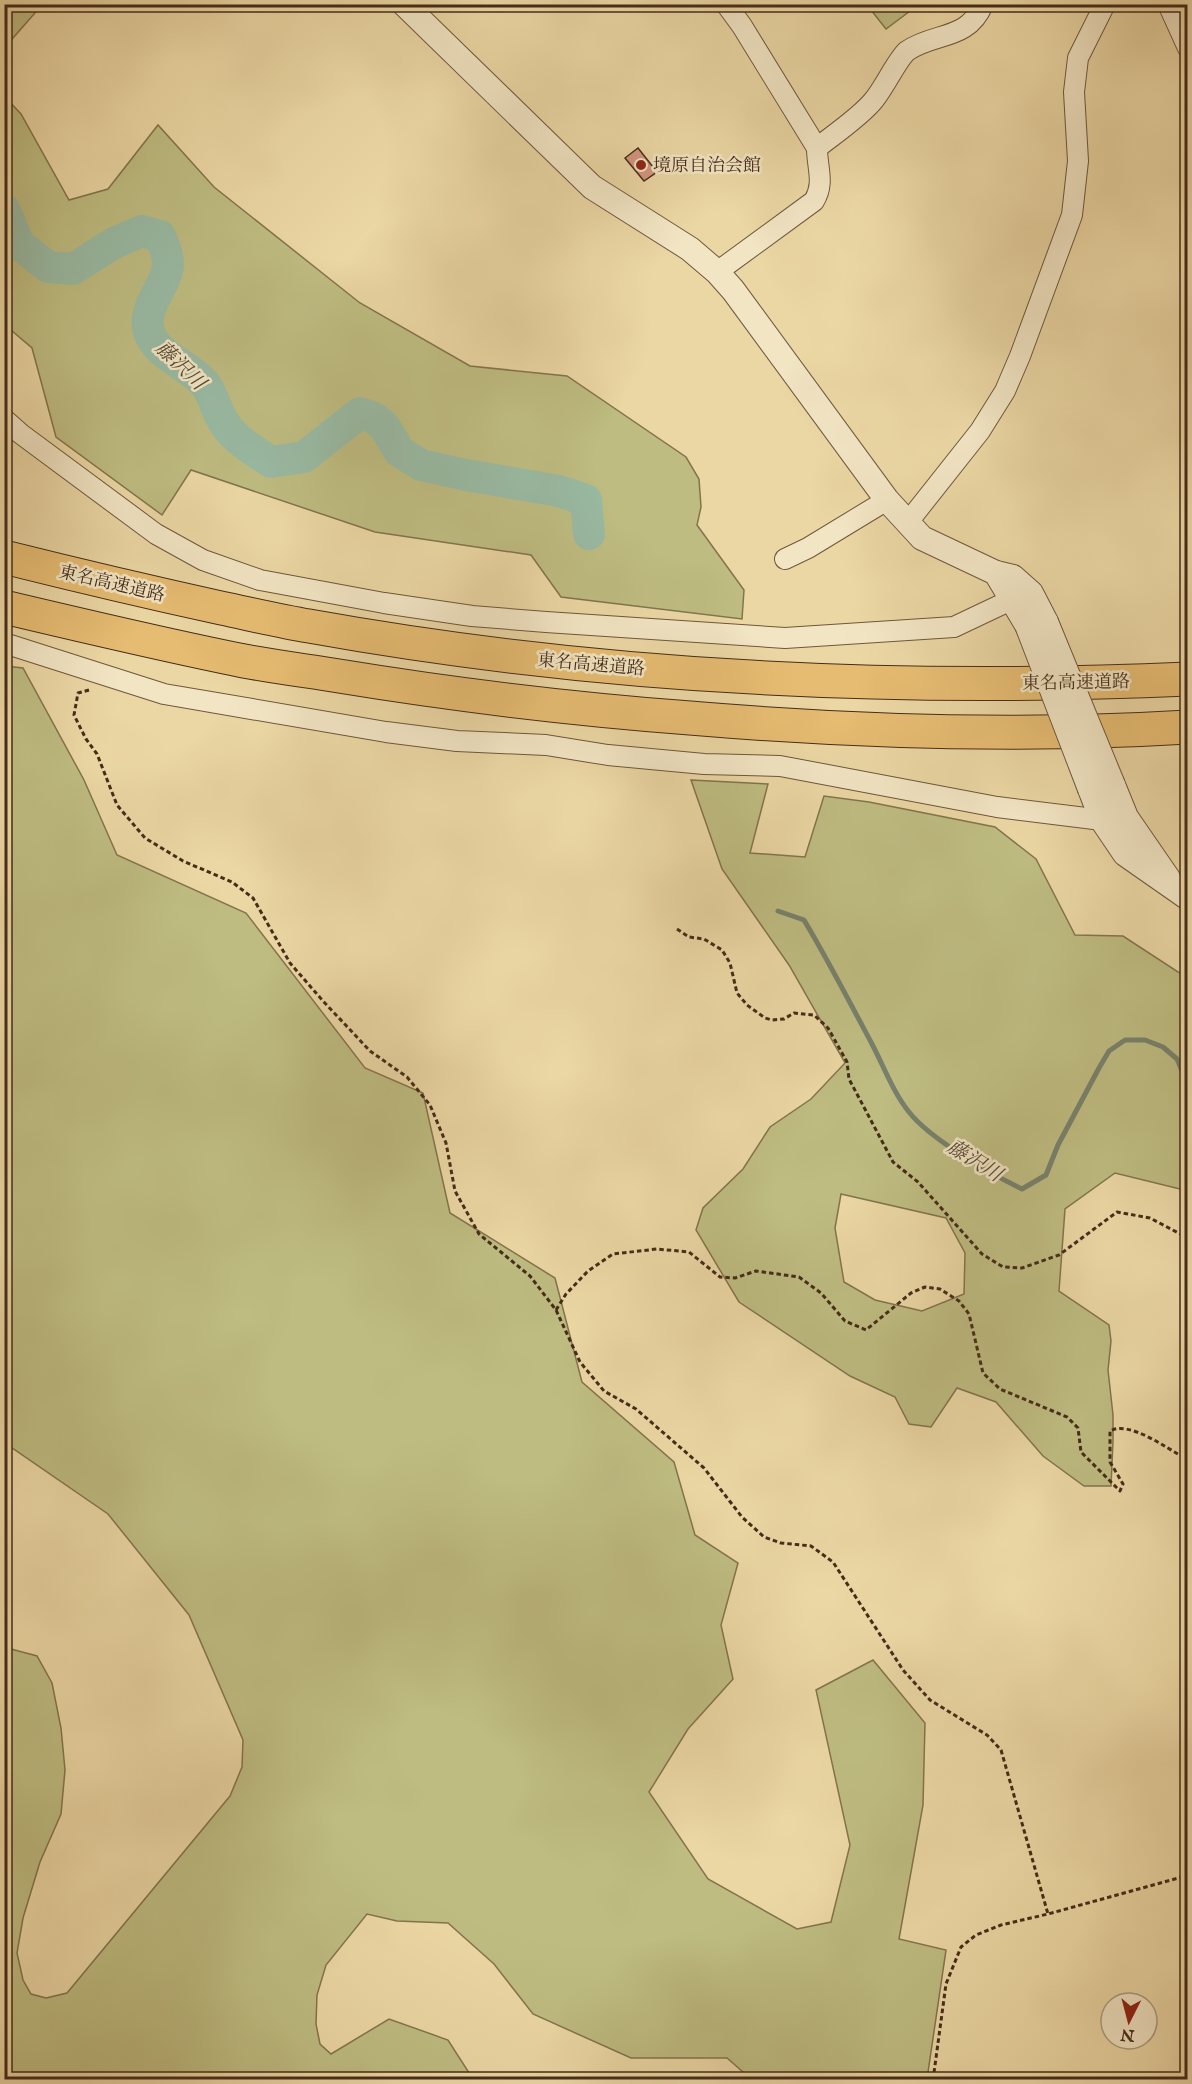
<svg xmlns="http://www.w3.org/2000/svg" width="1192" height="2084" font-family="'IM FELL English','Noto Serif JP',serif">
<rect width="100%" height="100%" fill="#ebd7a4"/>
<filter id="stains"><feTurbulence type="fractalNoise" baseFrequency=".00333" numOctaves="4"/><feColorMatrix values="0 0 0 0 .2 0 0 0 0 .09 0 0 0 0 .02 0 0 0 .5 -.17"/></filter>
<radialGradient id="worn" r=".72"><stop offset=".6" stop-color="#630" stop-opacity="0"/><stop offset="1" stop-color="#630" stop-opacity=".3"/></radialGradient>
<!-- green -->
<g fill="#bebc81" stroke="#82744d" stroke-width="1.5" fill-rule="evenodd">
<polygon points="5,4 42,5 5,47 4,5"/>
<polygon points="867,5 918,5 886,29"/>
<polygon points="4,96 21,114 69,200 108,189 158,125 214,187 360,303 470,366 567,376 686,457 699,479 701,507 697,525 744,590 742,619 561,597 531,555 375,532 191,470 162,515 56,437 32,348 5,325"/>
<polygon points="5,666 23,668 84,780 117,855 246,913 365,1068 423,1093 450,1213 555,1278 582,1382 674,1462 695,1535 738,1563 721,1625 733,1679 688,1729 649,1792 708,1879 797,1929 831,1922 850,1845 816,1690 873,1660 925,1723 923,1805 899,1939 946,1950 927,2079 751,2079 727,2058 631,2058 533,2014 494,1964 448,1923 397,1921 367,1914 326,1965 317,1995 316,2024 320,2044 331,2054 389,2019 448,2040 473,2079 5,2079 5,1650 11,1649 37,1656 52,1683 61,1728 65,1770 61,1814 40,1862 23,1918 17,1953 23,1980 31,1994 46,1998 67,1993 230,1796 242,1767 243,1740 189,1615 108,1514 12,1448 5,1445"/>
<path d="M 691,780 L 768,784 L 750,853 L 805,857 L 824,796 L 869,802 L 995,827 L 1036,859 L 1075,935 L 1123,936 L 1178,972 L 1187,974 L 1187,1189 L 1180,1189 L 1115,1173 L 1065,1209 L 1059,1291 L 1109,1325 L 1111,1341 L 1108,1370 L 1113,1415 L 1113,1442 L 1111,1486 L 1084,1486 L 1043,1456 L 996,1402 L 957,1388 L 931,1427 L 909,1424 L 895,1397 L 850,1376 L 739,1302 L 696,1230 L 703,1208 L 743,1169 L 770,1127 L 811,1099 L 845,1063 L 789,965 L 722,869 ZM 841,1194 L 946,1218 L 965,1253 L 964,1294 L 922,1311 L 875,1300 L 844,1282 L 835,1228 Z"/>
</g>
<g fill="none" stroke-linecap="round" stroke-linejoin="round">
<!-- stream -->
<path stroke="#77816c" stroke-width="5" d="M 778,911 L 804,920 C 828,960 850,1003 872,1044 C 884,1067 893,1092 909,1112 C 930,1139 991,1174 1022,1189 L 1046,1175 L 1058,1145 L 1099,1068 L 1109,1051 L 1125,1040 L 1145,1040 L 1163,1047 L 1177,1059 L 1188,1085"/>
<!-- river -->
<path stroke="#99baa3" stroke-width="32" d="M 4,209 L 19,244 L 48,267 L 73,269 L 114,243 L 142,231 L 160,236 C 165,247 170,260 167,271 C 163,289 142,309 149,332 C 157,356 189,365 205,384 C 213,394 216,410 223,421 C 233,439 255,451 271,462 L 304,457 L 360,413 L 374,418 L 384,426 L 400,452 L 421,465 L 466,475 L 559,491 L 586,500 L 589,534"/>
</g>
<!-- building -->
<polygon fill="#d49680" stroke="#452c19" stroke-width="1.5" points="638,148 657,172 644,181 625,158"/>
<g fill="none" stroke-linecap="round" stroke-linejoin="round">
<!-- minor casing -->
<g stroke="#6e573c" stroke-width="22">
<g id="minor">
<polyline points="1168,4 1188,48"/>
<path d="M 817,148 C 833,135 860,117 873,101 C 883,90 898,58 907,51 C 934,32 968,41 983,4"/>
<path d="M 717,272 L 814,201 C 825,183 817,168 817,148 L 742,26 L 726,4"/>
<polyline points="4,419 21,434 156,534 203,560 260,580 384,603 472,616 546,622 785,638 954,627 1013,599"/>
<polyline points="908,522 980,431 1005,391 1020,356 1072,215 1078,161 1074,92 1078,58 1105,4"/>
<polyline points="785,559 808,548 887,500"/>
<polyline points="4,643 164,694 386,732 457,741 546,745 608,755 704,764 780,766 997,807 1102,820 1115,818"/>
</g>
</g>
<!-- tertiary casing -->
<g stroke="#6e573c" stroke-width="26">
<g id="tertiary">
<polyline points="404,4 592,187 690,249 717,272 733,290 887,500 922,538 996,573 1013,577 1031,593 1046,622"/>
<polyline points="996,573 1027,625"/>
<polyline points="1113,785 1126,817 1168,878"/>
<polyline points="1090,789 1102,820 1125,854 1188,898"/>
</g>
</g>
<!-- motorway casing -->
<g stroke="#452c19" stroke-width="35">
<g id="motorway">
<path d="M 4,557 C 76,575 148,592 221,608 C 250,614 279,621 309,626 C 598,678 894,692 1188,679"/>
<path d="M 4,607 C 84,626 164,645 244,661 C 276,667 308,671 339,676 C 455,695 573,709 690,718 C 856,732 1022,737 1188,727"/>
</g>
</g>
<!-- path -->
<g stroke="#452c19" stroke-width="3" stroke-dasharray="4.5 3" stroke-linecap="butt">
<polyline points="89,690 78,693 74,715 86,739 97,754 117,805 145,838 183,861 232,882 253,898 290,963 323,1001 370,1051 407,1077 430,1105 446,1143 455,1191 479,1234 530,1276 556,1310 580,1362 604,1391 636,1409 704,1468 742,1517 764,1537 781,1543 811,1546 833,1562 903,1670 930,1700 987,1735 1001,1750 1048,1914"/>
<polyline points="677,929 689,937 704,939 722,950 730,963 737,993 747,1005 765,1018 772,1020 784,1019 794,1013 814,1015 828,1028 847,1062 849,1079 893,1162 918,1182 982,1254 1003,1267 1022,1268 1059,1255 1117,1212 1150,1218 1188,1238"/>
<path d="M 556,1310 L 566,1294 L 588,1271 L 613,1254 L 657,1249 L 689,1252 L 720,1277 L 735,1278 L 756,1271 L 799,1277 L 821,1293 L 845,1321 L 866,1330 L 911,1293 L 925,1287 L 940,1289 L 959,1301 L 969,1314 L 983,1373 L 1000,1389 L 1067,1417 L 1078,1428 L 1081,1452 L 1120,1491 L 1123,1484 L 1110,1462 L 1110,1431 C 1129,1420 1166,1448 1185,1458 L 1188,1463"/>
<polyline points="933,2080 946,1984 961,1947 976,1935 1001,1925 1048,1914 1182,1877 1188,1869"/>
</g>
<!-- minor -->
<use href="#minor" stroke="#f2e5c4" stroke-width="20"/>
<!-- tertiary -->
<use href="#tertiary" stroke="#f2e5c4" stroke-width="24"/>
<!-- motorway -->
<use href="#motorway" stroke="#e6bc72" stroke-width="33"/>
<!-- tertiary-bridge casing -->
<g stroke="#6e573c" stroke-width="26" stroke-linecap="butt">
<g id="tertiary-bridge">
<polyline points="1046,622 1113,785"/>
<polyline points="1027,625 1090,789"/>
</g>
</g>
<!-- tertiary-bridge -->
<use href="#tertiary-bridge" stroke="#f2e5c4" stroke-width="24"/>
</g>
<!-- markers -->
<circle fill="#8f2418" stroke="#f2e5c4" stroke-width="2" cx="641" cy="165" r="6"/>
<g text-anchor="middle" stroke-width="5" stroke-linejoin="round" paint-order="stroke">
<!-- poi labels -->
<g font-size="18" fill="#452c19" stroke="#f2e5c4" text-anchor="start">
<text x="653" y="171">境原自治会館</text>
</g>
<!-- street labels -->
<g font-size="18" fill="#452c19" stroke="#f2e5c4">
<text transform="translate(112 583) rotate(13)" y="6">東名高速道路</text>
<text transform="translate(591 664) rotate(5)" y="6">東名高速道路</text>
<text transform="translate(1076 682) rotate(-1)" y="6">東名高速道路</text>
</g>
<!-- water labels -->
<g font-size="20" font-style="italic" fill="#564835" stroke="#f2e5c4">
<text transform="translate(181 365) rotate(44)" y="7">藤沢川</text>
<text transform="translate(975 1160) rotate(32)" y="7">藤沢川</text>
</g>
</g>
<!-- margin -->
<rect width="1192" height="2084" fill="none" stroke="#ebd7a4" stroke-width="24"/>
<rect x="6" y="6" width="1180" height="2072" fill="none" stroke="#452c19" stroke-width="3"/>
<rect x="12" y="12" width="1168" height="2060" fill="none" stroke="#452c19" stroke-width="1.5"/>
<!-- north arrow -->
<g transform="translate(1129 2021) rotate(186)"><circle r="28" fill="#f2e5c4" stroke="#ad9b80" stroke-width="1.5"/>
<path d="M0-4.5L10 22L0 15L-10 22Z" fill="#8f2418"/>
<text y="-9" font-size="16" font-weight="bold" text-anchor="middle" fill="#452c19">N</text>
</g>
<rect width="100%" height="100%" filter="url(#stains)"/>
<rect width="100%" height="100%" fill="url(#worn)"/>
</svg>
